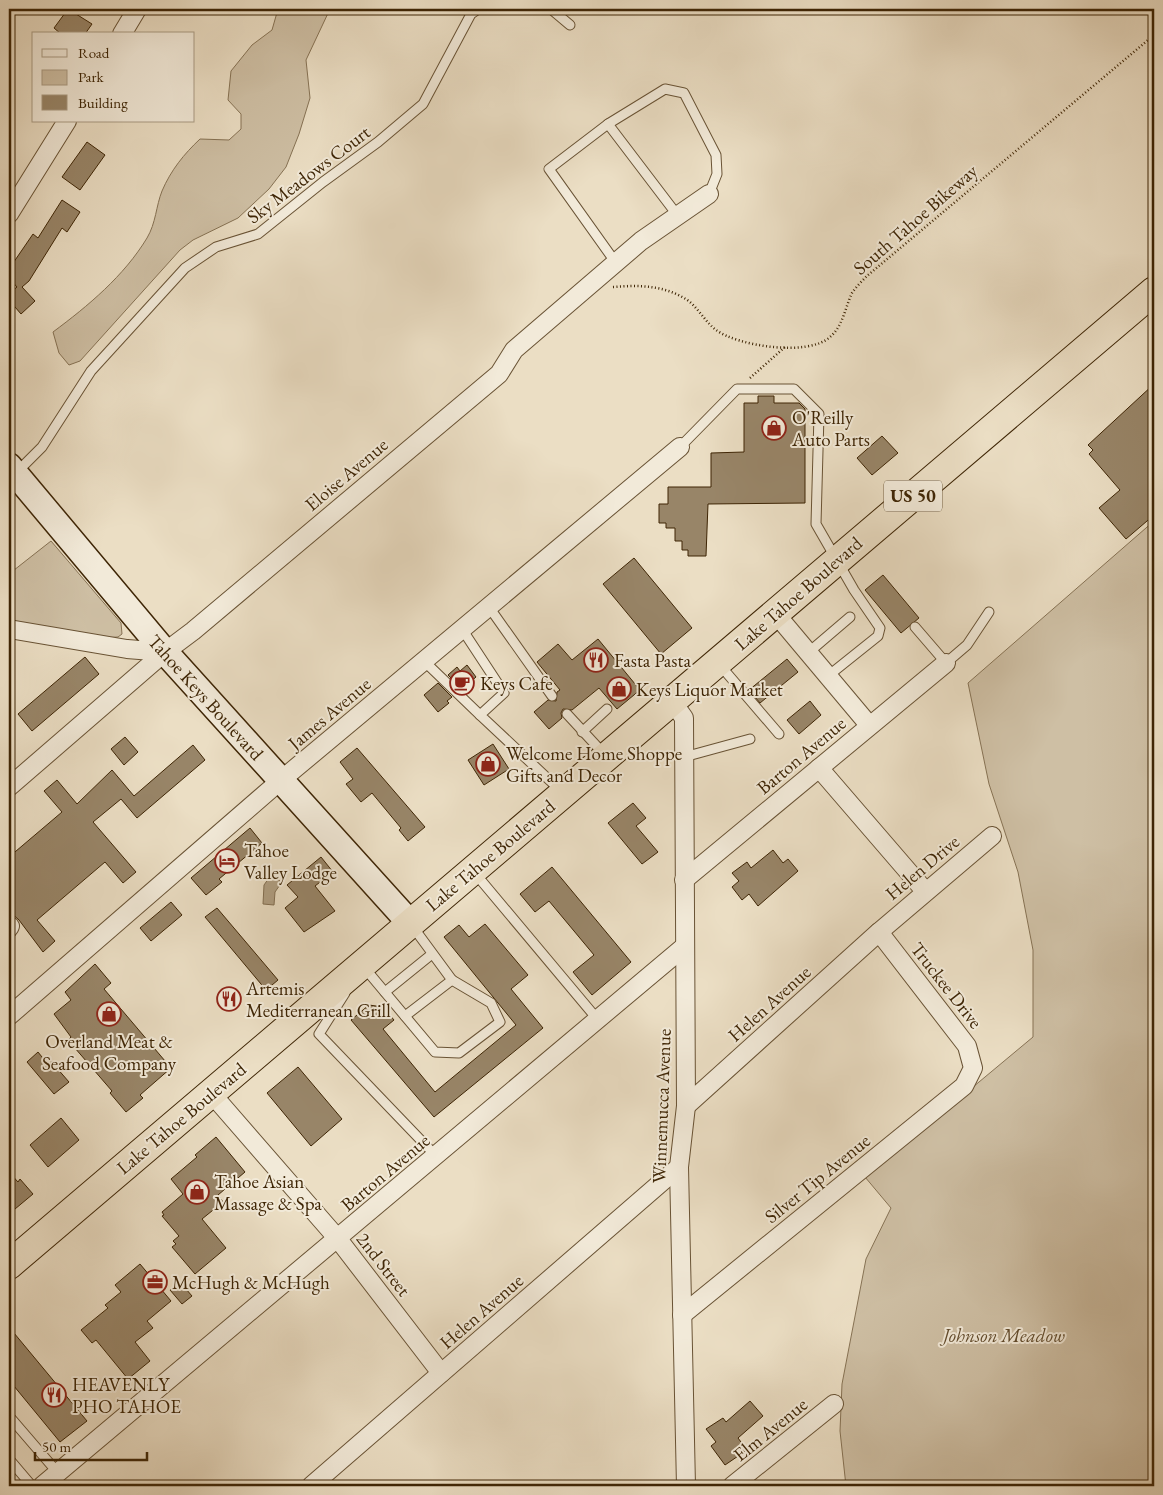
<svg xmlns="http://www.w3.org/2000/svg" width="1163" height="1495" font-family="'EB Garamond',serif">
<rect width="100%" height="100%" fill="#ebdec4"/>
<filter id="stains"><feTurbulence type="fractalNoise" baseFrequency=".004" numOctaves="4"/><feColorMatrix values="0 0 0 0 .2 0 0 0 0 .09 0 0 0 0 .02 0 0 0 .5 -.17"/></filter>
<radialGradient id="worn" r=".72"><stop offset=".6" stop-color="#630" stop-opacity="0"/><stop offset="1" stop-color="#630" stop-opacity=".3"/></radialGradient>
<!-- green -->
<g fill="#cebfa4" stroke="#867254">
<path d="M 278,9 L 330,9 L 306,60 L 310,98 L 299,134 L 286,167 L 269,189 L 238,218 L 193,240 L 180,250 L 80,361 L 69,365 L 59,353 L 53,332 C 88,306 124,276 147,238 C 156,223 156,206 162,191 C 171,170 184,154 200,139 L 229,140 L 241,129 L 241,114 L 228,100 L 231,71 L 252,45 L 272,30 Z"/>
<polygon points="1154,521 1154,1486 846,1486 840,1431 842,1384 866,1259 891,1208 865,1177 1033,1037 1033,950 1018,872 989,784 968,683"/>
<polygon points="51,541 121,623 122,634 118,637 103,638 9,621 9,574"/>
</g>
<!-- water -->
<polygon fill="#b09f83" stroke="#826e51" points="271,875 282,882 275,892 274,905 263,904 264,885"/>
<!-- building -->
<g fill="#988568" stroke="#3e2505">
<polygon points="68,9 92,24 85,34 61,34 54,28"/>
<polygon points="87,142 105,155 80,190 62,177"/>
<polygon points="62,200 80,212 67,232 62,228 29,281 22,287 35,301 21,314 9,300 9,294 17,287 9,278 9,269 33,234 38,238"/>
<polygon points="1154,384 1154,515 1126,539 1099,508 1120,490 1089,454 1093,450 1088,445"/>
<polygon points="758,396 774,396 774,403 799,403 805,409 805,503 708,504 706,556 688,556 688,550 682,550 682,541 675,541 675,528 666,528 666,523 659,523 659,504 668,504 668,487 711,487 711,453 744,452 744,403 758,403"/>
<polygon points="882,436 898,453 872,475 857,458"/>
<polygon points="634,558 692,628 661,654 603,584"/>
<polygon points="883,575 919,618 901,633 865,590"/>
<polygon points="598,639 640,690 617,709 599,688 572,710 563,709 561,713 562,718 549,729 534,712 548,700 556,701 557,692 560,690 537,662 558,644 572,660"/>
<polygon points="85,657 99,674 32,731 18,714"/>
<polygon points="787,659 798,672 760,703 749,690"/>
<polygon points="467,665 476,677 462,689 448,675 457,667 460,671"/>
<polygon points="438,683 452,697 447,701 449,703 438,712 424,695"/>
<polygon points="810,701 821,715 799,734 787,720"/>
<polygon points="125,737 138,752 124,765 111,749"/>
<polygon points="493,744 509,769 484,785 468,760"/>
<polygon points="193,745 205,760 137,818 121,799 93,822 136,872 123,883 105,862 37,920 55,941 43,952 19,920 9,911 9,857 62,812 44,791 57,780 77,804 112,770 134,796"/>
<polygon points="357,748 425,827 408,841 399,830 401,828 372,793 361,802 346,784 353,779 340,762"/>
<polygon points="633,803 646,818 636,826 658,852 642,864 608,823"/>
<polygon points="250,828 262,843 219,879 222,882 206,895 191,878"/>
<polygon points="773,850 783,863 788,859 798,871 758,906 749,894 742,900 732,887 739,881 732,873 747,862 751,868"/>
<polygon points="321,857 333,872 315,886 335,911 304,932 285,908 298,897 287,885"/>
<polygon points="552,867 631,962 592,995 573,972 594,955 549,901 535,912 520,894"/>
<polygon points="171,902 182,915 151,941 140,928"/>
<polygon points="217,908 278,980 266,990 205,917"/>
<polygon points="485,924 528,975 511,989 543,1028 434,1117 351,1020 369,1005 383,1007 394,1020 383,1029 435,1092 516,1025 444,937 459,925 469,937"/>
<polygon points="95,964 111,983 104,989 171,1068 140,1095 143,1098 126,1112 110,1093 112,1091 68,1040 71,1037 54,1014 71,1000 65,992"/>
<polygon points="38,1052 46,1062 49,1059 69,1082 54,1094 27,1062"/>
<polygon points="298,1067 342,1119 311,1146 267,1093"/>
<polygon points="61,1118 79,1140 48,1167 30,1145"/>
<polygon points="216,1137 245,1172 218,1195 223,1202 202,1219 226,1248 195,1274 172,1247 176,1244 173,1241 179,1236 162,1216 164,1215 162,1212 183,1194 171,1179 197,1157 195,1155"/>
<polygon points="9,1172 18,1182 20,1179 33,1194 9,1214"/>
<polygon points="140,1264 171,1301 147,1321 153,1328 135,1342 150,1361 128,1379 96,1340 92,1343 81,1330 108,1308 105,1305 121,1292 115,1285"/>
<polygon points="180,1282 192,1296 182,1304 170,1290"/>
<polygon points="9,1327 87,1421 60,1442 9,1380"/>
<polygon points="750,1401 763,1416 738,1438 747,1450 725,1465 711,1446 716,1442 706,1429 723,1418 726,1422"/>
</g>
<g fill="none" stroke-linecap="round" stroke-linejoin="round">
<!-- lane casing -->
<g stroke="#695335" stroke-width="11">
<g id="lane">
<polyline points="551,9 570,25"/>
<polyline points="608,124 665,89 684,93 716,155 717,174 709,194"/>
<polyline points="616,263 549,169 608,124 678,216"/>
<polyline points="680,447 737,389 794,389 819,414 816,524 854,590 880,628 878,636 828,676"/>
<polyline points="17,472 42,447 91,371 185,268 216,247 258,234 323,182 378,142 423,104 471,14 478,9"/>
<polyline points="489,607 552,696"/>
<polyline points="915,627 946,663 967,645 989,612"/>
<polyline points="462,629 504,693 480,715 561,791"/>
<polyline points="809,652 850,617"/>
<polyline points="424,661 480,715"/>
<polyline points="719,664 779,734"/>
<polyline points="567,714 604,754"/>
<polyline points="582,732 607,709"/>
<polyline points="684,757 750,739"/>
<polyline points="474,872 598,1020"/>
<polyline points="363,966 435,1052 459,1053 500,1022 491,1003 452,980"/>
<polyline points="385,992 432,954"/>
<polyline points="345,993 319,1034 436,1156"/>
<polyline points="405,1016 452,980 413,927"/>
<polyline points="9,1416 58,1473"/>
<polyline points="9,1459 32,1486"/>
</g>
</g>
<!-- street casing -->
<g stroke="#695335" stroke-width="20">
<g id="street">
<polyline points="122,34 137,9"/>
<polyline points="9,214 67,121"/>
<polyline points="775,613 869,725"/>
<polyline points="9,629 127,649 165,652"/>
<polyline points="672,701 684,718 686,1106 679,1167 686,1486"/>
<polyline points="819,768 925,891"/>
<polyline points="9,787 165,652 193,631 499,374 514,350 641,241 709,194"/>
<polyline points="684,880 946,663"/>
<polyline points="9,928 10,926 9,928"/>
<polyline points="9,1016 280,781 680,447"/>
<polyline points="211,1093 338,1239 441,1373"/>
<polyline points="686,1106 879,932 992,836"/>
<polyline points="682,1315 964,1086 973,1068 967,1046 879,932"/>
<polyline points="42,1486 685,946"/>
<polyline points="311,1486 679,1167"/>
<polyline points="732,1486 834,1404"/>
</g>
</g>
<!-- secondary casing -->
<g stroke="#3e2505" stroke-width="28">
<polyline id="secondary" points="9,466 165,652 410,923"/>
</g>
<!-- highway casing -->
<g stroke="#3e2505" stroke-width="30">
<polyline id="highway" points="9,1265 1154,291"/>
</g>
<!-- path -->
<g stroke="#3e2505" stroke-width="2.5" stroke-dasharray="1 2.5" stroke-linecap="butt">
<path d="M 613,287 C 637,285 662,285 684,298 C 697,305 704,321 716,330 C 738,346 808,357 830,337 C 843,326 845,308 852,293 C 856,287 862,281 867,276 L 1154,35"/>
<polyline points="750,378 785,347"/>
</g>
<!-- lane -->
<use href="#lane" stroke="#f2ead9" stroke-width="9"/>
<!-- street -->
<use href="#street" stroke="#f2ead9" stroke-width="18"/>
<!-- secondary -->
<use href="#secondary" stroke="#f2ead9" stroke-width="25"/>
<!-- highway -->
<use href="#highway" stroke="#ebdec4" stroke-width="28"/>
</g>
<!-- icons -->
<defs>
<g id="shop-ring" transform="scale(1.25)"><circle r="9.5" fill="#f2ead9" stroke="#8f2418" stroke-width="1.5"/><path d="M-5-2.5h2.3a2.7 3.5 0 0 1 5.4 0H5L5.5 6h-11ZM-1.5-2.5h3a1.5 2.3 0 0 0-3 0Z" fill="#8f2418"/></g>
<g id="restaurant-ring" transform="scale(1.25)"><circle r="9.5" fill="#f2ead9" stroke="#8f2418" stroke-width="1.5"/><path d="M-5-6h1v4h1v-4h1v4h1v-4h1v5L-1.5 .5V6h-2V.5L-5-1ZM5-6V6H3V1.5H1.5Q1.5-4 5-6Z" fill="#8f2418"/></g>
<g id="cafe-ring" transform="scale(1.25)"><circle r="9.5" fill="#f2ead9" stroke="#8f2418" stroke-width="1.5"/><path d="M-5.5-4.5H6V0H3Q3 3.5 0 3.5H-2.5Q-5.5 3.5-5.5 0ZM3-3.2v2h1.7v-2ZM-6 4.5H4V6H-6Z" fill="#8f2418"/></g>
<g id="hotel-ring" transform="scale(1.25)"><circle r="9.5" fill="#f2ead9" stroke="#8f2418" stroke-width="1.5"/><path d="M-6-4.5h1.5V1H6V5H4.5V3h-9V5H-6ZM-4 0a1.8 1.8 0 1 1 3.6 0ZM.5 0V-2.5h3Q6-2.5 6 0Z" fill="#8f2418"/></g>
<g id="office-ring" transform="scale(1.25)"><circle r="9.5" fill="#f2ead9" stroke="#8f2418" stroke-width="1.5"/><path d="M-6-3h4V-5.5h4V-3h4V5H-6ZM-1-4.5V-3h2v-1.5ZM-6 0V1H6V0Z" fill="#8f2418"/></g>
</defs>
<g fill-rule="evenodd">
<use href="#shop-ring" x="774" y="428"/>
<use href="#restaurant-ring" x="596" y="660"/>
<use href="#cafe-ring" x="462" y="683"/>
<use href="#shop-ring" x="619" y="689"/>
<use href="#shop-ring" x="488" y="764"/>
<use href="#hotel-ring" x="227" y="861"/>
<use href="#restaurant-ring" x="229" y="999"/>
<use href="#shop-ring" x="109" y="1014"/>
<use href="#shop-ring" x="197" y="1192"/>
<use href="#office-ring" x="155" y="1282"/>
<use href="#restaurant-ring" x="54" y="1395"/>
</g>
<g text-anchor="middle" stroke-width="4" stroke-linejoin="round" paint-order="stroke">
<!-- shield labels -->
<rect fill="#f2ead9" stroke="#746045" stroke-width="1" x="884" y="480.5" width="58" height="31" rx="4"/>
<g font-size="18" font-weight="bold" fill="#3e2505">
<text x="913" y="502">US 50</text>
</g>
<!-- street labels -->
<g font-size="19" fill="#3e2505" stroke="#f2ead9">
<text transform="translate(308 174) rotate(-37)" y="7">Sky Meadows Court</text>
<text transform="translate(915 219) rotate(-41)" y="7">South Tahoe Bikeway</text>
<text transform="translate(346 474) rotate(-40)" y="7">Eloise Avenue</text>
<text transform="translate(798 593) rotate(-41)" y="7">Lake Tahoe Boulevard</text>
<text transform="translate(206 697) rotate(48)" y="7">Tahoe Keys Boulevard</text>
<text transform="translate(329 713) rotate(-40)" y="7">James Avenue</text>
<text transform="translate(801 755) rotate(-40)" y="7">Barton Avenue</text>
<text transform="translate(490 855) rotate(-40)" y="7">Lake Tahoe Boulevard</text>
<text transform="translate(922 867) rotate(-40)" y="7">Helen Drive</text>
<text transform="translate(947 985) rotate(52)" y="7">Truckee Drive</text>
<text transform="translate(769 1003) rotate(-42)" y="7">Helen Avenue</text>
<text transform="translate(661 1106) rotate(-88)" y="7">Winnemucca Avenue</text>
<text transform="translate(181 1118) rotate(-40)" y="7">Lake Tahoe Boulevard</text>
<text transform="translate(385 1172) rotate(-40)" y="7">Barton Avenue</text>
<text transform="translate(817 1178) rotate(-39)" y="7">Silver Tip Avenue</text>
<text transform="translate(384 1264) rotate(52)" y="7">2nd Street</text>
<text transform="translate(481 1311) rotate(-41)" y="7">Helen Avenue</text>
<text transform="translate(770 1429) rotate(-39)" y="7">Elm Avenue</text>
</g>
<!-- poi labels -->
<g font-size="19" fill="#3e2505" stroke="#f2ead9" text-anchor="start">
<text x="792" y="424">O'Reilly<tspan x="792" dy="22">Auto Parts</tspan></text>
<text x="614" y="667">Fasta Pasta</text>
<text x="480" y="690">Keys Cafe</text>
<text x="636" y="696">Keys Liquor Market</text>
<text x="506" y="760">Welcome Home Shoppe<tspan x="506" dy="22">Gifts and Decor</tspan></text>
<text x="244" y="857">Tahoe<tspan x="244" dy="22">Valley Lodge</tspan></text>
<text x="246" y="995">Artemis<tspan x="246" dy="22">Mediterranean Grill</tspan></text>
<text x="109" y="1048" text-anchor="middle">Overland Meat &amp;<tspan x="109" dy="22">Seafood Company</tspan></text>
<text x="214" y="1188">Tahoe Asian<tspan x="214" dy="22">Massage &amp; Spa</tspan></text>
<text x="172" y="1289">McHugh &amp; McHugh</text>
<text x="72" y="1391">HEAVENLY<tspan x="72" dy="22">PHO TAHOE</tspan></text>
</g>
<!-- park labels -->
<g font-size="19" font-style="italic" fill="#624c2d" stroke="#f2ead9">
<text x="1004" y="1342">Johnson Meadow</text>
</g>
</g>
<!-- margin -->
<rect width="1163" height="1495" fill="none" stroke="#ebdec4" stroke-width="30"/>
<rect x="10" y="10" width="1143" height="1475" fill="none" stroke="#3e2505" stroke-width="2.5"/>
<rect x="15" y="15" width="1133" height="1465" fill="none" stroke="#3e2505"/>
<!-- legend -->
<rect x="32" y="32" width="162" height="90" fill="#f2ead9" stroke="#aa9b84"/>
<rect x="42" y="49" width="25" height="8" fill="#f2ead9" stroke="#aa9b84"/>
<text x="78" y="58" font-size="15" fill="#3e2505">Road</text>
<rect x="42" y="70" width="25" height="15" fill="#cebfa4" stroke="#aa9b84"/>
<text x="78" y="82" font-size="15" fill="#3e2505">Park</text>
<rect x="42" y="95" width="25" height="15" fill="#988568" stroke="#aa9b84"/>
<text x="78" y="108" font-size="15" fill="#3e2505">Building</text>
<!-- scale -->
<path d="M35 1452v8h112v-8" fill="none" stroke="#3e2505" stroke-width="2.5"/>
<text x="42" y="1452" font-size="15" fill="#3e2505" stroke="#f2ead9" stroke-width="4" paint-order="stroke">50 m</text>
<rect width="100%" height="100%" filter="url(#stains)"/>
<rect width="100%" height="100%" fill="url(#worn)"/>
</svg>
